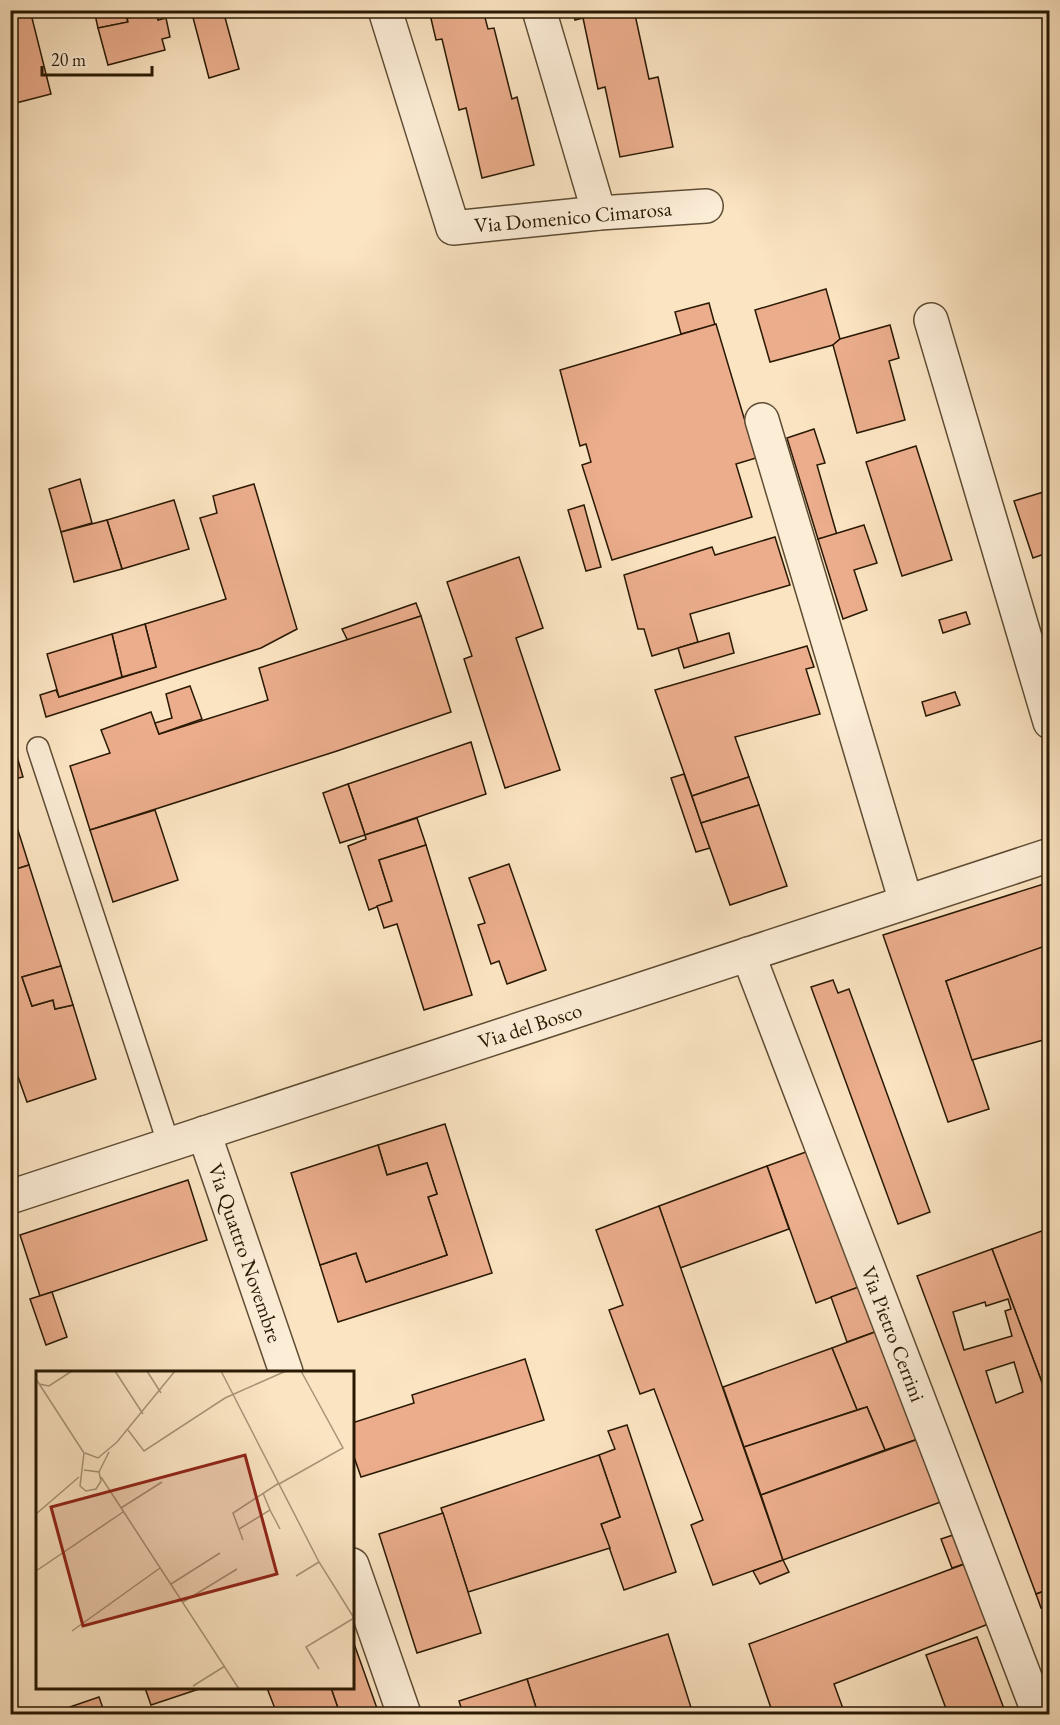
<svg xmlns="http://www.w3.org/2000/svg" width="1060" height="1725" font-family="'EB Garamond',serif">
<rect width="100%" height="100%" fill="#fbe4c2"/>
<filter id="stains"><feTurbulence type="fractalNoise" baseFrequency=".00333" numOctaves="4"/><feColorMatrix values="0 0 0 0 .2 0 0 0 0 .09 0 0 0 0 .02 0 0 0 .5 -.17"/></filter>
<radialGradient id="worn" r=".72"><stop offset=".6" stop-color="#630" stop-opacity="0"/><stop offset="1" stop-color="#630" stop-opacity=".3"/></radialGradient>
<!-- building -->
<g fill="#ebad8c" stroke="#291903" stroke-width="1.5" fill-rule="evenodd">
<polygon points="10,10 30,10 51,94 12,104 10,95"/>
<polygon points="94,10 155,10 156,13 127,18 128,22 98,28"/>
<polygon points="191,10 223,10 239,69 209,78"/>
<polygon points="429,10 483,10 488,29 494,28 512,99 517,97 534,165 482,178 466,108 459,110 442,39 436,40"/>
<polygon points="573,10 634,10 649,79 658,77 673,147 620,157 605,87 598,89 583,18 575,20"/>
<polygon points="156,13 158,20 166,18 170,37 162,39 165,50 108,65 98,28 128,22 127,18"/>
<polygon points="826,289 840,339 833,345 770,362 755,310"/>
<polygon points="709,303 715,325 681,334 675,312"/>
<polygon points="716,324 756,458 736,464 752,517 612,560 582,465 591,462 586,444 580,446 560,370"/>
<polygon points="890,325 899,358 889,361 905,420 857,433 833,345 840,339"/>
<polygon points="814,429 825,463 817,465 837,535 818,539 787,438"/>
<polygon points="916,446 952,560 902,576 866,462"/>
<polygon points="80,479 92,523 61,532 49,489"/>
<polygon points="254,484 297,629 261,648 46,717 40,695 56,690 59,697 156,667 145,624 226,599 200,518 217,513 213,496"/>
<polygon points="1050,490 1050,552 1033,558 1014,501"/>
<polygon points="174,500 189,549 122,569 107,520"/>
<polygon points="584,505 601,567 586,571 568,510"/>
<polygon points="107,520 122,569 74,582 61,532"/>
<polygon points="864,525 877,563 854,570 867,610 843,619 818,539"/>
<polygon points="775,537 790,585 690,614 698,642 652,656 644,629 638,629 624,575 712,547 715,555"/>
<polygon points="519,557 543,628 516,638 560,770 505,788 464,659 472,656 447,582"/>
<polygon points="416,603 421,616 348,641 342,629"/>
<polygon points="966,612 970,624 943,633 939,620"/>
<polygon points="421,616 451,712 337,751 90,830 70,766 110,753 101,730 151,712 159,734 268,700 259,668"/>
<polygon points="145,624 156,667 122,677 112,634"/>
<polygon points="729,633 734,653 684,668 678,648"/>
<polygon points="112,634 122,677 59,697 47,654"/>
<polygon points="807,646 814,667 806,669 820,714 735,737 749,777 692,796 655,690"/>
<polygon points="190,686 202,719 159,734 155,723 172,718 166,694"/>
<polygon points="955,692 960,705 926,716 922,702"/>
<polygon points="11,736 23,777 10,780 10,736"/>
<polygon points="471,742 486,794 365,835 348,784"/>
<polygon points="684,774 710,848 696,852 671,778"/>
<polygon points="749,777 759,805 701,823 692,796"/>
<polygon points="348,784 365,835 340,843 323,793"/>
<polygon points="759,805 787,886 730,905 701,823"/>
<polygon points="155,810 178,880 113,902 90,830"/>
<polygon points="417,818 426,845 379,860 392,901 369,910 348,846 366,839 365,835"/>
<polygon points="16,824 29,865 10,871 10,826"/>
<polygon points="426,845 472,995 424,1010 397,924 384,928 377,906 392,901 379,860"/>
<polygon points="509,864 546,970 507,984 499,961 491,964 478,925 485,923 469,878"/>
<polygon points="29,865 61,966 22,977 32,1006 53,1000 55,1009 73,1005 96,1079 27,1102 10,1054 10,871"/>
<polygon points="1050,882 1050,945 946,981 989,1109 948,1122 883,935"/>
<polygon points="1048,945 1050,950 1050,1046 1047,1039 972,1060 946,981"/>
<polygon points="61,966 73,1005 55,1009 53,1000 32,1006 22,977"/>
<polygon points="833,980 838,993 849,989 930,1212 898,1224 811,987"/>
<polygon points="445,1124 492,1273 338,1322 320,1265 356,1253 366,1282 447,1255 428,1197 437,1194 427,1163 387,1175 378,1145"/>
<polygon points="378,1145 387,1175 427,1163 437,1194 428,1197 447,1255 366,1282 356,1253 320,1265 291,1173"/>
<polygon points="817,1148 867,1284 816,1303 767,1166"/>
<polygon points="767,1166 789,1229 680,1268 659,1206"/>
<polygon points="188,1180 207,1240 40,1296 20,1235"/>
<polygon points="659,1206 783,1560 713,1585 691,1525 703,1520 654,1389 640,1394 609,1310 623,1305 596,1230"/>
<polygon points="1050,1228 1050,1404 992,1249"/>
<path d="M 992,1249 L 1050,1404 L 1050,1589 L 1036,1594 L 917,1276 ZM 1008,1299 L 1011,1309 L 1005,1311 L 1012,1336 L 964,1350 L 953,1312 L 985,1302 L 986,1306 ZM 1014,1362 L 1023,1392 L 996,1403 L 986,1371 Z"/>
<polygon points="867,1284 883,1329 847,1342 831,1297"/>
<polygon points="52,1292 67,1337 46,1345 30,1299"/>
<polygon points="883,1329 924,1437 885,1450 867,1407 857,1410 832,1348"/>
<polygon points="832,1348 857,1410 744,1447 723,1387"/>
<polygon points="525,1359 544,1420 361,1477 352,1451 352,1423 414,1403 412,1395"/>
<polygon points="867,1407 885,1450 761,1495 744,1447"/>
<polygon points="627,1425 676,1572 624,1590 601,1524 620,1517 599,1455 615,1449 608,1431"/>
<polygon points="924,1437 946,1500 783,1560 761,1495"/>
<polygon points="599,1455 620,1517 601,1524 610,1548 468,1592 441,1508"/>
<polygon points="443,1513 481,1633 417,1653 379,1534"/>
<polygon points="959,1533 970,1562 952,1568 941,1539"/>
<polygon points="783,1560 789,1572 760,1584 753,1571"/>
<polygon points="970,1562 991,1623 834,1684 845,1714 773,1714 749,1644"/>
<polygon points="1050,1589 1050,1605 1041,1608 1036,1594"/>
<polygon points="668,1634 693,1714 538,1714 527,1679"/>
<polygon points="977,1637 1006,1714 948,1714 926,1655"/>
<polygon points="352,1638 379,1714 340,1714 331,1688 352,1688"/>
<polygon points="527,1679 538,1714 463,1714 459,1701"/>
<polygon points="145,1688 202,1688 151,1705"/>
<polygon points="267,1688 331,1688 340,1714 277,1714"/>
<polygon points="99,1697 105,1714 69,1714 67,1708"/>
</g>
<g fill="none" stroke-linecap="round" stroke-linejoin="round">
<!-- service casing -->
<g stroke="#5e4c33" stroke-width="24">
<polyline id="service" points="38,748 169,1145"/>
</g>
<!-- minor casing -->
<g stroke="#5e4c33" stroke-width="36">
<g id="minor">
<polyline points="385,10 453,228 599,213 706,206"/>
<polyline points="539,10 599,213"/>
<polyline points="931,320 1050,722"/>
<polyline points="762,420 906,902"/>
<polyline points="748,954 1039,1714"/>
<polyline points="204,1133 286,1372"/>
<polyline points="10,1197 1050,855"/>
<polyline points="352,1565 404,1714"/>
</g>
</g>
<!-- service -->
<use href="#service" stroke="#fcedd7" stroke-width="21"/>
<!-- minor -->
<use href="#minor" stroke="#fcedd7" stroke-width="33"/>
</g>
<g text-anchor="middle" stroke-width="4.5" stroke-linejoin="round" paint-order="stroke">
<!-- street labels -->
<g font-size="21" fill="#291903" stroke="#fcedd7">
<text transform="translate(573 217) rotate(-5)" y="7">Via Domenico Cimarosa</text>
<text transform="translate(530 1026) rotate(-18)" y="7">Via del Bosco</text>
<text transform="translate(245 1253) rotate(71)" y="7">Via Quattro Novembre</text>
<text transform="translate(893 1334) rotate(69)" y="7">Via Pietro Cerrini</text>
</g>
</g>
<!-- overview -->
<g transform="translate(36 1371)">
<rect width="318" height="318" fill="#fbe4c2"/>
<path fill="none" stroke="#a79376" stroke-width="1.5" d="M 79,0 L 107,43M 111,0 L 125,22M 185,0 L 283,191 L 318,247M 0,8 L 48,82 L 44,115 L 50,120 L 60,118 L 65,110 L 63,101 L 48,99M 3,13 L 13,15 L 36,0M 92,59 L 108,80 L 189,27 L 250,0M 49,82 L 62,87 L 81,71 L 139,0M 63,101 L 73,81M 65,106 L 203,318M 243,113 L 307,77 L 265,0M 85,137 L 126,111M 234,139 L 244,158M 0,143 L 43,106M 203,158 L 234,139 L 227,122M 207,169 L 197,142 L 243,112M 0,200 L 87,141M 260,205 L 283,191M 135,213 L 184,182M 147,231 L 201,198M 36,260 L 124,197M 283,298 L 270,276 L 318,247M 157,315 L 189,295"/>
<path fill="#8f2418" fill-opacity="0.15" stroke="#8f2418" stroke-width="3" d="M 209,84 L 241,203 L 47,255 L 15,136 Z"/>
<rect width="318" height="318" fill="none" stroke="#291903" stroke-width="3"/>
</g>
<!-- margin -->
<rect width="1060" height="1725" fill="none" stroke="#fbe4c2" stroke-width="36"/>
<rect x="12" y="12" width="1036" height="1701" fill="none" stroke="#291903" stroke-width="3"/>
<rect x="18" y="18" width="1024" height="1689" fill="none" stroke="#291903" stroke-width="1.5"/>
<!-- scale -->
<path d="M42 66v9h110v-9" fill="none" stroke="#291903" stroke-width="3"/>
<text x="51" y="66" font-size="18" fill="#291903" stroke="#fcedd7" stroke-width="4.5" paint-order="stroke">20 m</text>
<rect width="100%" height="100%" filter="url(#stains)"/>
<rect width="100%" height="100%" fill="url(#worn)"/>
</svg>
